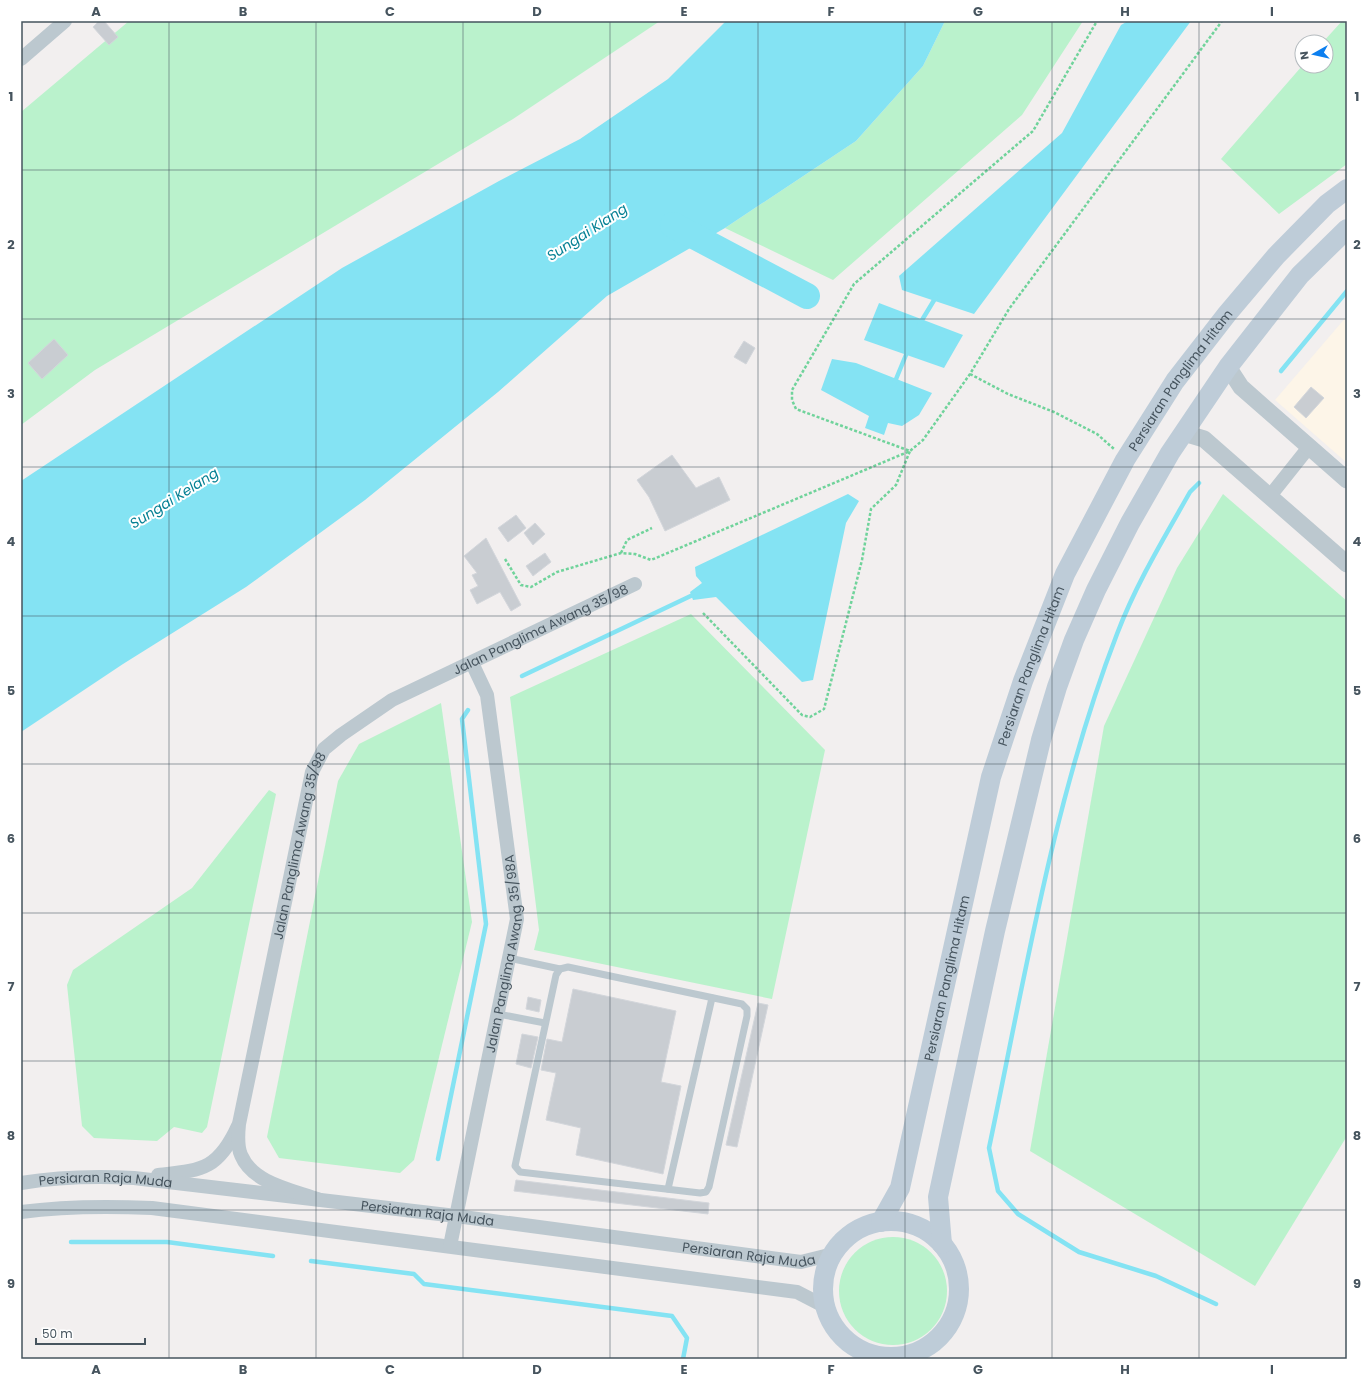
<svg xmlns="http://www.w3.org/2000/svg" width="1368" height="1380" font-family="Poppins,sans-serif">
<rect width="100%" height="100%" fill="#f2efef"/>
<!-- commercial -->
<polygon fill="#fdf5e8" points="1347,316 1347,463 1275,400"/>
<!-- green -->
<g fill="#baf2cc">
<polygon points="129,21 660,21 513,119 95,370 21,425 21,112"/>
<polygon points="945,21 1083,21 1022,115 833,280 725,228 856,141 923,66"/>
<polygon points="1342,21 1347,21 1347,164 1279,214 1221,159 1302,66 1326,66 1326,42 1323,42"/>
<polygon points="1223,494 1347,601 1347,1136 1255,1286 1030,1151 1104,726 1177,568"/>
<polygon points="691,614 825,750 772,999 534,950 539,930 510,697"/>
<polygon points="441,703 472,922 414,1160 400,1173 279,1158 267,1137 338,781 359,744"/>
<polygon points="269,790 276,794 207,1127 202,1133 174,1127 157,1141 94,1138 82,1126 67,985 73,970 192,888"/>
<circle cx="893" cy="1291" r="54"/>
</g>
<!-- water -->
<g fill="#84e3f3">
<polygon points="726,21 945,21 923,66 856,141 725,228 607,296 498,392 365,500 246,587 123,664 21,732 21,481 342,268 499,181 580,139 668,79"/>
<polygon points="1128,21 1191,21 974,314 902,290 899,276 1062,133 1121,25"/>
<polygon points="879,303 963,335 944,368 864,340"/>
<polygon points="832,359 856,363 932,393 919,415 902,426 888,423 884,435 865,428 869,416 821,390"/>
<polygon points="848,494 859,501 846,523 813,680 802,682 716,597 693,600 690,592 702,583 696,576 695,567"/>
</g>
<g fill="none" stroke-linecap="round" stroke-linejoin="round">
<!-- stream -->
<g stroke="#84e3f3" stroke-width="4.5">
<polyline points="919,325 936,297"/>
<polyline points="1281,371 1347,291"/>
<polyline points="894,384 908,350"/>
<path d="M 1199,483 L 1190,492 C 1164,538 1136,584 1117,634 C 1054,797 1025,977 989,1148 L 998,1191 L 1018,1214 L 1079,1252 L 1156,1276 L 1216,1304"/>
<polyline points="522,676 697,593"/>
<polyline points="438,1159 486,924 462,719 468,710"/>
<polyline points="71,1242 167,1242 273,1256"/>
<polyline points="311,1261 414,1274 424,1284 672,1316 687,1338 683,1359"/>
</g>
<!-- river -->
<polyline stroke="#84e3f3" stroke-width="26" points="673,225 807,296"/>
</g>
<!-- building -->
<g fill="#c9cdd2" stroke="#d3d6db">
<polygon points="99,21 104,21 118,37 109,45 93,27"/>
<polygon points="54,339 68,355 42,379 28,363"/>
<polygon points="744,341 755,348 746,364 734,357"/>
<polygon points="1311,387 1324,398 1306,418 1294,407"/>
<polygon points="672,455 696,488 719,477 730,500 665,531 649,497 637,480"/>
<polygon points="516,515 526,528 508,542 498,528"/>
<polygon points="535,523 545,534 533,545 524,533"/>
<polygon points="486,538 521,605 511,611 500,592 477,604 470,590 478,586 472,575 477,573 464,556"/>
<polygon points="545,553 551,562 533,576 526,566"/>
<polygon points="573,989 676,1011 661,1082 681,1086 663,1174 576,1155 581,1128 546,1120 556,1073 541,1070 547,1039 562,1042"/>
<polygon points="528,997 541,1000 539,1012 526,1009"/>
<polygon points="758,1003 768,1005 737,1147 726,1145"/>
<polygon points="522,1034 538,1037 531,1068 516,1064"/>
<polygon points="516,1180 709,1203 708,1214 514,1191"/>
</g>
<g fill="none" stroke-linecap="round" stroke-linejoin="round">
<!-- path -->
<g stroke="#70d39b" stroke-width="2.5" stroke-dasharray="3 2" stroke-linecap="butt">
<polyline points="970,374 1008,394 1054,412 1097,434 1114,449"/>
<polyline points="621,553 627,540 652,528"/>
<polyline points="505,559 521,585 531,587 557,572 621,553 635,554 651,560 910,451 923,440 970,374 1009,309 1222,21"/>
<polyline points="703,613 802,715 810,717 824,709 862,560 871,509 896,485 910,451 796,409 792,400 792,390 854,284 1033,131 1097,21"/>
</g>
<!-- service -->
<g stroke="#bcc8cf" stroke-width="7">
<polyline points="509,958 560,969"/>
<polygon points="568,967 742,1004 747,1009 747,1016 709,1187 706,1192 700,1193 520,1172 515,1166 556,975 560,969"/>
<polyline points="498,1014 545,1023"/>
<polyline points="668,1189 712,998"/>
</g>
<!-- minor -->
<g stroke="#bcc8cf" stroke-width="14">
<polyline points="21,59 65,21"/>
<polyline points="1270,496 1309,447"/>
<path d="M 158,1175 C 202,1170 218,1170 238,1126"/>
<path id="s1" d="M 21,1183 C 58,1177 96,1176 134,1178 L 456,1216 L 801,1262 L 833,1254"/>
<path id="s2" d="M 320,1200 C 293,1190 253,1184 241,1155 C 237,1146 238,1134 239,1124 L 312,772 L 324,749 L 341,735 L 392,700 L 635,584"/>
<path d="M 21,1212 C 65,1206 108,1206 152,1208 L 797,1292 L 826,1307"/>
<path id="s3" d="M 450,1246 L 517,919 L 487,695 L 472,663"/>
</g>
<!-- tertiary -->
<g stroke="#bcc8cf" stroke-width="17">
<polyline points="1228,367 1241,387 1347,480"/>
<polyline points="1184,433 1204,439 1347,564"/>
</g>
<!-- secondary -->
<g stroke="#beccd8" stroke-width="20">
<circle cx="891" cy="1289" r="68"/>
<path id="s4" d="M 881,1222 L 900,1188 L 991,777 L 1023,681 L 1065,574 L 1125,460 L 1175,381 L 1227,314 L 1276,256 L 1327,204 L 1347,189"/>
<polyline points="942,1244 938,1197 995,931 1041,740 1057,687 1074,640 1096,590 1130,523 1170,453 1228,367 1300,275 1347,229"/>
</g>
</g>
<!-- grid -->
<path fill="none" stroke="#46545e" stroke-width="1" stroke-opacity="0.55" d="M 169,21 L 169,1359M 316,21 L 316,1359M 463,21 L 463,1359M 610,21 L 610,1359M 758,21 L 758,1359M 905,21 L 905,1359M 1052,21 L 1052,1359M 1199,21 L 1199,1359M 21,170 L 1347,170M 21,319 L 1347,319M 21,467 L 1347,467M 21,616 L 1347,616M 21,764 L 1347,764M 21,913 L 1347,913M 21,1061 L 1347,1061M 21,1210 L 1347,1210"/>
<g text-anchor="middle" stroke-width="4" stroke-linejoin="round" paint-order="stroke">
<!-- street labels -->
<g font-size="13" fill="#46545e" stroke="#fff">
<text dy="5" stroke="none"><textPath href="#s4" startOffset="902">Persiaran Panglima Hitam</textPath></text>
<text dy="5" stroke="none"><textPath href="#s2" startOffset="759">Jalan Panglima Awang 35/98</textPath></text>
<text dy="5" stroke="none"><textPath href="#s4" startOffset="578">Persiaran Panglima Hitam</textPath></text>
<text dy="5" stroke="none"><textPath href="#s2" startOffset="410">Jalan Panglima Awang 35/98</textPath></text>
<text dy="5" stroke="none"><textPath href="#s3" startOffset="298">Jalan Panglima Awang 35/98A</textPath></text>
<text dy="5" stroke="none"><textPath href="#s4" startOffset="254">Persiaran Panglima Hitam</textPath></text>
<text dy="5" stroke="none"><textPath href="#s1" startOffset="85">Persiaran Raja Muda</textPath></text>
<text dy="5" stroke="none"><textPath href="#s1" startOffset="409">Persiaran Raja Muda</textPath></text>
<text dy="5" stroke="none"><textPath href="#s1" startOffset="733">Persiaran Raja Muda</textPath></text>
</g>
<!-- water labels -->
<g font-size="14" font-style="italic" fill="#058094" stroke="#fff">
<text transform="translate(587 232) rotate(-33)" y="5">Sungai Klang</text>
<text transform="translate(174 498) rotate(-32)" y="5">Sungai Kelang</text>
</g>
</g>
<!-- border -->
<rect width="1368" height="1380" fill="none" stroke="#ffffff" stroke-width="44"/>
<!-- north arrow -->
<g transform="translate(1314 54) rotate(262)"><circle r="19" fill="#ffffff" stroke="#b5bbbf"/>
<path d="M0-3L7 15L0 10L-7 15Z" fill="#0c7fef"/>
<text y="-6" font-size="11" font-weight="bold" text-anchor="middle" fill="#46545e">N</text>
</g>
<!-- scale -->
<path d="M36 1338v6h109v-6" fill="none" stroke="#46545e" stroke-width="2"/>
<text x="42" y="1338" font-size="12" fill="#46545e" stroke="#ffffff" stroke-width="3" paint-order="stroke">50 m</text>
<rect x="22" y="22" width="1324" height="1336" fill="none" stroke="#46545e" stroke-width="1.5"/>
<g font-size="13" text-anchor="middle" font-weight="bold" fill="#46545e">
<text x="96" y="16">A</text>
<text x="243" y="16">B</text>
<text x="390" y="16">C</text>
<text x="537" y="16">D</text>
<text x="684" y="16">E</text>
<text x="831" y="16">F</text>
<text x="978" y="16">G</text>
<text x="1125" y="16">H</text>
<text x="1272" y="16">I</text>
<text x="11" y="101">1</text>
<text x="1357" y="101">1</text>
<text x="11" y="249">2</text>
<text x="1357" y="249">2</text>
<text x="11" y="398">3</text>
<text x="1357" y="398">3</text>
<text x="11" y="546">4</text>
<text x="1357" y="546">4</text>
<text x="11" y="695">5</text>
<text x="1357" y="695">5</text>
<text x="11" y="843">6</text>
<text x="1357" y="843">6</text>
<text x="11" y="991">7</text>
<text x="1357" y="991">7</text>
<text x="11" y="1140">8</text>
<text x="1357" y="1140">8</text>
<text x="11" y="1288">9</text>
<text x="1357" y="1288">9</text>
<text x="96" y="1374">A</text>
<text x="243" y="1374">B</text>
<text x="390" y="1374">C</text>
<text x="537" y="1374">D</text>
<text x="684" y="1374">E</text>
<text x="831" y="1374">F</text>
<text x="978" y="1374">G</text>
<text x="1125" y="1374">H</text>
<text x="1272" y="1374">I</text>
</g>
</svg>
